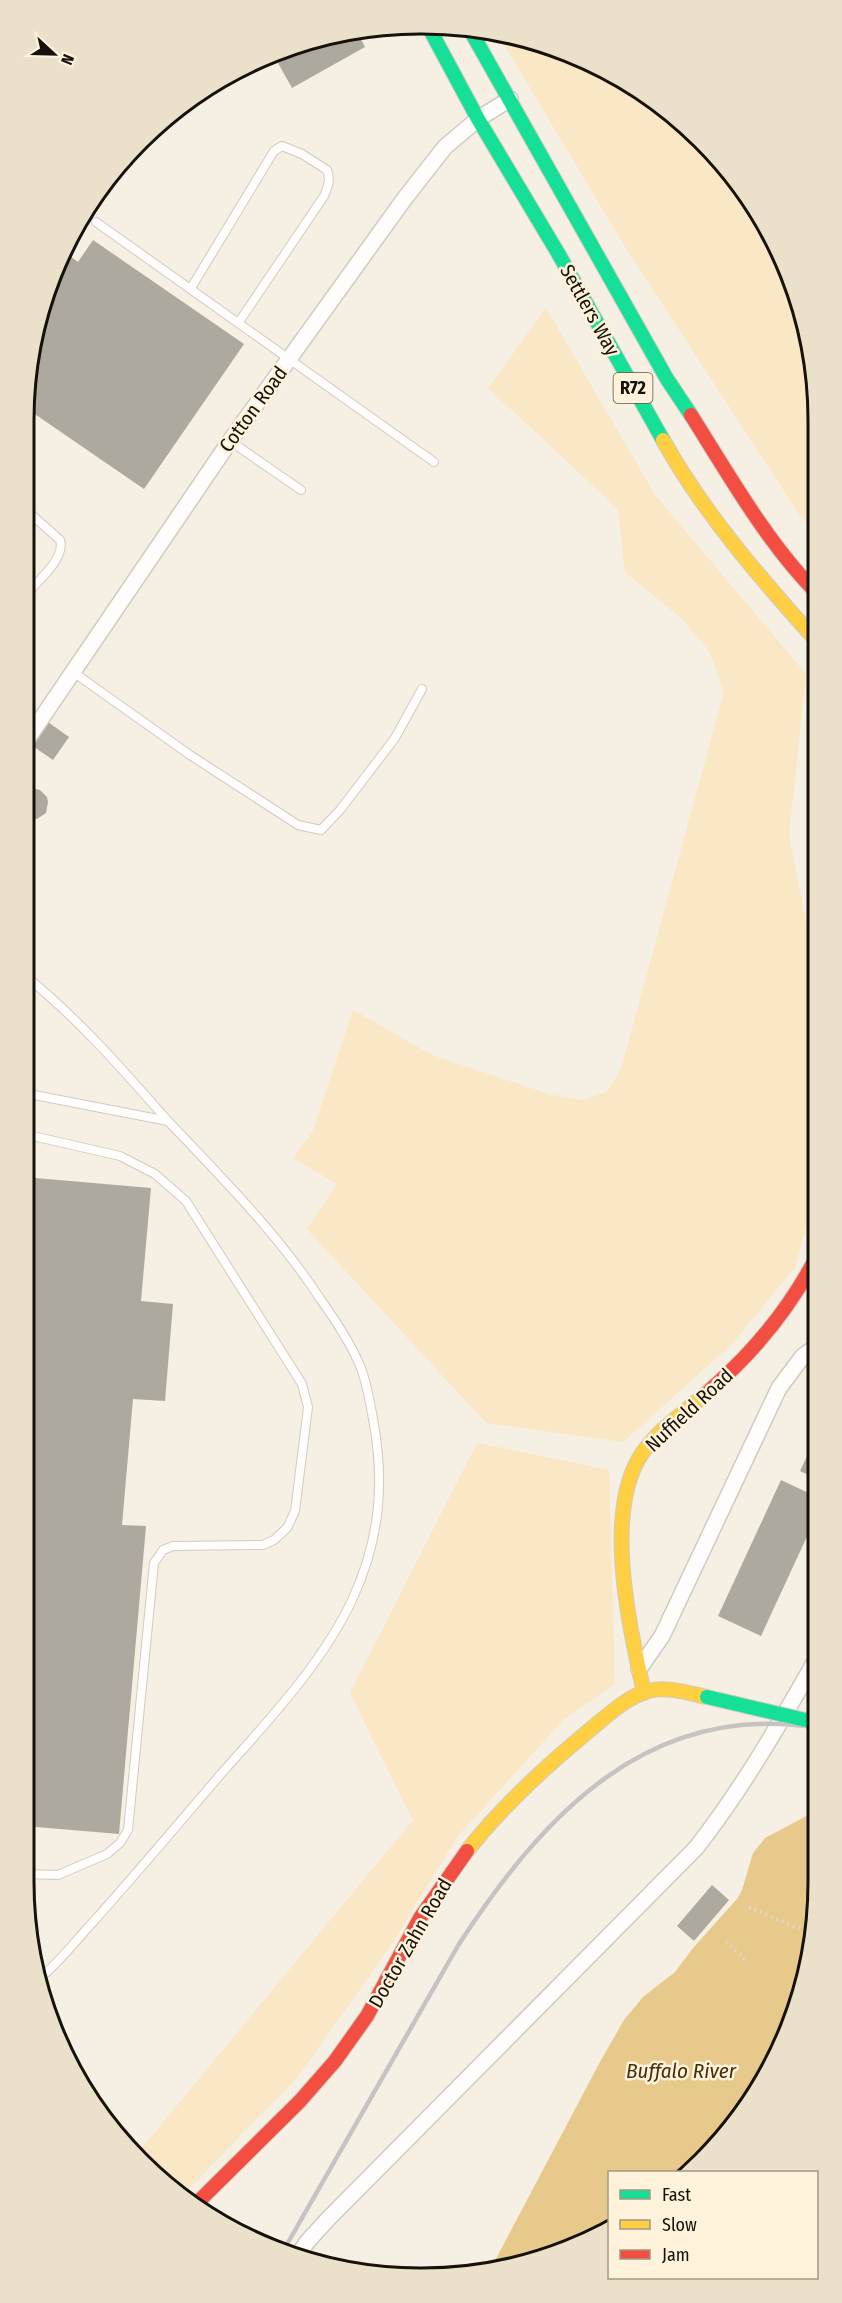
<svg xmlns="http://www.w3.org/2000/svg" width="842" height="2303" font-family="'Fira Sans Condensed',sans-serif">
<rect width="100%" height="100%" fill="#f6efe3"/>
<!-- green -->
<g fill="#f9e7c6">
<polygon points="497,33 524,38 641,91 720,160 788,269 815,369 815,532 801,517 624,245"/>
<polygon points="546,308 655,495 806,674 789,835 816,972 816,1184 796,1266 731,1345 623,1442 486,1423 307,1229 337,1184 293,1158 312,1133 353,1010 432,1055 552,1095 583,1100 607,1092 621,1069 724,692 710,652 682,619 625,572 618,509 488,388"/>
<polygon points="477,1443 609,1470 615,1684 563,1720 458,1836 390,1947 296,2079 184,2194 136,2155 413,1820 350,1693"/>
</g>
<!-- water -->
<polygon fill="#e7c98c" points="818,1810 818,1882 804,1985 777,2058 736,2123 684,2172 610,2172 609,2229 573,2249 499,2271 489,2272 601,2060 624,2020 643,1997 675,1972 693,1948 737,1899 742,1890 753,1853 765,1838"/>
<!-- building -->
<g fill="#ada99f">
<polygon points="356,30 365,47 292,88 278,63 282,61 280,57 288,52 286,48"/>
<polygon points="93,240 244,344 144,489 26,408 38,318 63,251 78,262"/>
<polygon points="24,705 69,737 53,760 24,740"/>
<polygon points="30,788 40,790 47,797 48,802 46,813 37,819 24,817 24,790"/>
<polygon points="24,1177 151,1188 141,1301 173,1304 165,1401 133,1399 122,1525 146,1526 119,1834 24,1826"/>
<polygon points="817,1435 817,1479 800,1471"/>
<polygon points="781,1480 817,1497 817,1515 761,1636 718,1616"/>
<polygon points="712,1885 729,1900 694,1941 677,1926"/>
</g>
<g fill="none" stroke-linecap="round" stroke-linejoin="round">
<!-- lane casing -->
<g stroke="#d0cbc2" stroke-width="10">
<g id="lane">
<polyline points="96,222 434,462"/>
<path d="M 191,288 L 274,151 L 282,146 L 302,154 L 327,170 C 331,180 328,186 324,196 L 239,322"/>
<polyline points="230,441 301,490"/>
<path d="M 24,508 L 60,540 C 66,559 36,582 24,597"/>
<polyline points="73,672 190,755 298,825 321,830 340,810 395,738 422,689"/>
<path d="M 24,975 C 77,1017 123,1070 168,1121 L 24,1093"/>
<polyline points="24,1134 120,1156 155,1174 186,1201 302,1384 308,1407 295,1511 287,1528 274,1540 263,1545 173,1546 163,1550 154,1563 128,1830 120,1843 107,1854 58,1875 24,1874"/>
<path d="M 40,1978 C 60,1962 76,1940 94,1921 C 137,1873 179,1823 221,1774 C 268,1721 323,1663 353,1598 C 380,1539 385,1482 373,1419 C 370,1402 367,1384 361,1368 C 351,1344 336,1321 321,1300 C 278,1234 222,1178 168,1121"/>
</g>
</g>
<!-- street casing -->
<g stroke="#d0cbc2" stroke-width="18">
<g id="street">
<polyline points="24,744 230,441 405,198 445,147 478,119 510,99"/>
<polyline points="639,1669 662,1636 779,1388 803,1356 817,1346"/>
<path d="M 296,2259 L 307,2242 L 329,2218 L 696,1848 C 743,1788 780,1723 817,1658"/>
</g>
</g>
<!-- fast casing -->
<g stroke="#d0cbc2" stroke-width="16">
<g id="fast">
<polyline points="428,26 478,119 558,253 663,440"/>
<polyline points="469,28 667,379 691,415"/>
</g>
</g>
<!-- slow casing -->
<g stroke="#d0cbc2" stroke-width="16">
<g id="slow">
<path d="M 663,440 C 703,512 760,578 815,639"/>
<path d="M 644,1693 C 630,1628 602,1510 643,1452 C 661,1427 688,1410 710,1390"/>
<path d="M 467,1851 C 503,1805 546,1766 591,1729 C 608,1715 627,1697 648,1691 C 667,1686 688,1693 707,1697"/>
</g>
</g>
<!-- jam casing -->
<g stroke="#d0cbc2" stroke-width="16">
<g id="jam">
<path d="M 691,415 C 727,472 768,544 815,591"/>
<path d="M 710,1390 C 754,1352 790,1308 817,1256"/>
<polyline points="196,2204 300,2101 335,2061 367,2016 420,1918 467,1851"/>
</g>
</g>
<!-- path -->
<g stroke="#dcdad6" stroke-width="4" stroke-dasharray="1.5 4.5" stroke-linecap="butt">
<polyline points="749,1907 811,1934"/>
<polyline points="726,1942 747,1961"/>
</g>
<!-- lane -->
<use href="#lane" stroke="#fefdfb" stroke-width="8"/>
<!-- street -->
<use href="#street" stroke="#fefdfb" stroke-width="15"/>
<!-- fast -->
<use href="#fast" stroke="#16e098" stroke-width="14"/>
<!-- slow -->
<use href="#slow" stroke="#ffcf43" stroke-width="14"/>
<!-- jam -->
<use href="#jam" stroke="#f24e42" stroke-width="14"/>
<!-- rail -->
<path stroke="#c6c4c2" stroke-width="4.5" d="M 282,2253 L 459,1944 C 543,1815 649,1700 818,1728"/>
<!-- fast-bridge casing -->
<g stroke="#d0cbc2" stroke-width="16" stroke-linecap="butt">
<polyline id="fast-bridge" points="707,1697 818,1723"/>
</g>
<!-- fast-bridge -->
<use href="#fast-bridge" stroke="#16e098" stroke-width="14"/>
</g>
<g text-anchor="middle" stroke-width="5" stroke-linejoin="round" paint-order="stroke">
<!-- shield labels -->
<rect fill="#fef2db" stroke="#5c5549" stroke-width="1.5" x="613.5" y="373" width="39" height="30" rx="4.5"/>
<g font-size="18" font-weight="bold" fill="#16120a">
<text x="633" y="394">R72</text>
</g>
<!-- street labels -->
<g font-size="20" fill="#16120a" stroke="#fef2db">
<text transform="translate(590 310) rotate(61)" y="7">Settlers Way</text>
<text transform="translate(253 409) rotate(-54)" y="7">Cotton Road</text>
<text transform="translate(689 1410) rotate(-43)" y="7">Nuffield Road</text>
<text transform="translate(410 1943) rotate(-60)" y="7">Doctor Zahn Road</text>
</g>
<!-- water labels -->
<g font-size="21" font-style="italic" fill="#40300b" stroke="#fef2db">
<text x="681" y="2078">Buffalo River</text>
</g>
</g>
<!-- crop -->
<path d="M0 0H842V2303H0ZM420 34H422A386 386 0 0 1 808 420V1882A386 386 0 0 1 422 2268H420A386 386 0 0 1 34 1882V420A386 386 0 0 1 420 34Z" fill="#ebe0ca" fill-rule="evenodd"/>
<path fill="none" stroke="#16120a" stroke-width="3" d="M420 34H422A386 386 0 0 1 808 420V1882A386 386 0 0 1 422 2268H420A386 386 0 0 1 34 1882V420A386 386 0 0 1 420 34Z"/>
<!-- legend -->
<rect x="608" y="2171" width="210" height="108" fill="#fef2db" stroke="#a19887" stroke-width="1.5"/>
<rect x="620" y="2190" width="30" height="9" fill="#16e098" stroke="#a19887" stroke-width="1.5"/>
<text x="662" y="2201" font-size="18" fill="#16120a">Fast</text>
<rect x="620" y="2220" width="30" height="9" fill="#ffcf43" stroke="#a19887" stroke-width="1.5"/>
<text x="662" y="2231" font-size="18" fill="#16120a">Slow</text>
<rect x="620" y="2250" width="30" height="9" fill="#f24e42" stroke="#a19887" stroke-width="1.5"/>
<text x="662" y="2261" font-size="18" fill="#16120a">Jam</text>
<!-- north arrow -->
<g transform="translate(54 54) rotate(112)" stroke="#fef2db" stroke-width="4.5" paint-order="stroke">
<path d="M0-4.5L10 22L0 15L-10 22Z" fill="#16120a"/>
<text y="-9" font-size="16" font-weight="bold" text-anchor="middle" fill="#16120a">N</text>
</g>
</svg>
